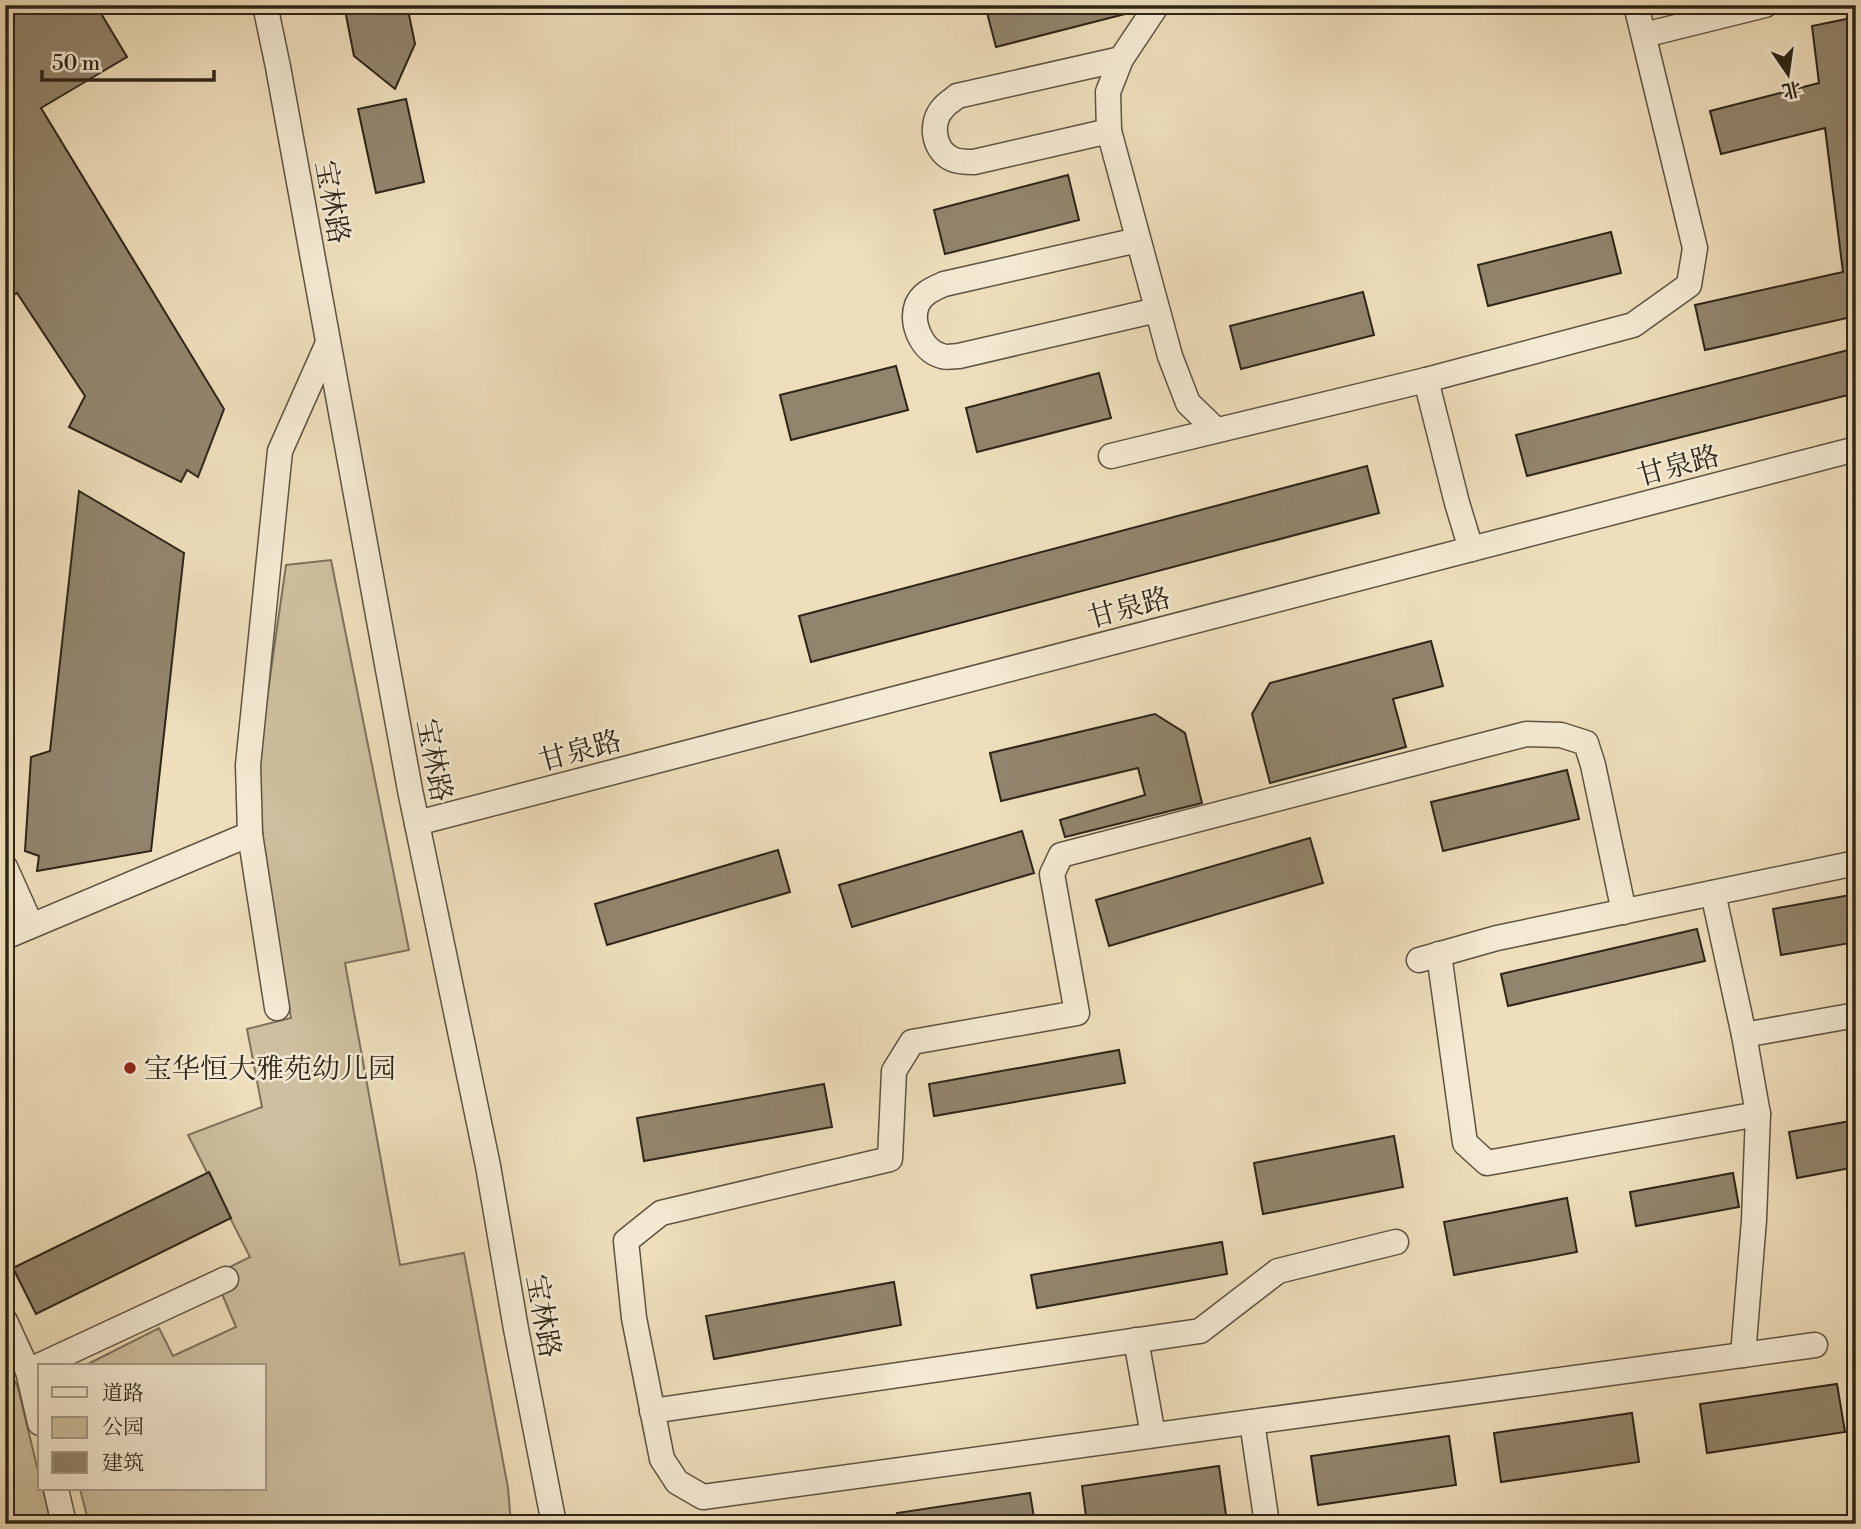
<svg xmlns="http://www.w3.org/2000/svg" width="1861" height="1529" font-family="'Libre Bodoni','Noto Serif SC',serif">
<rect width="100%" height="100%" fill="#eedebb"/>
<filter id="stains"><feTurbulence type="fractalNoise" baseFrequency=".00286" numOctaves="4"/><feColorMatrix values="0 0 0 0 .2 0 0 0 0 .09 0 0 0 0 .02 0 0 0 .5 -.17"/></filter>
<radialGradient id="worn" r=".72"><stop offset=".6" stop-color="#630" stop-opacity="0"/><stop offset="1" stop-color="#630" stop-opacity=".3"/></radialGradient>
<!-- green -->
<g fill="#cdbf9f" stroke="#7e725c" stroke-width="2">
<polygon points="331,560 409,950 345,963 400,1265 464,1253 508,1488 511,1524 89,1524 80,1489 264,1489 264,1366 84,1366 159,1328 173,1356 236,1327 214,1275 250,1257 188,1135 262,1107 247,1029 291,1018 257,810 260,747 286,565"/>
<polygon points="5,1360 18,1388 40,1479 40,1489 43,1489 51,1524 5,1524"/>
</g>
<!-- building -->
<g fill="#92856d" stroke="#2e2518" stroke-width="2">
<polygon points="5,5 96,5 127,57 41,108 224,409 198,477 187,470 181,482 69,427 85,396 17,293 5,301"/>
<polygon points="344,5 407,5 415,44 395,89 354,56"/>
<polygon points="985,5 1132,5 1133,12 996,47"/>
<polygon points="1856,17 1856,316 1705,350 1695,305 1843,272 1825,128 1721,154 1710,111 1819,83 1812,26"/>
<polygon points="406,99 424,182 376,193 358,109"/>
<polygon points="1068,175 1079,220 945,254 934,210"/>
<polygon points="1611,232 1621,273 1488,306 1478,265"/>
<polygon points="1363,292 1374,335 1241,369 1230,326"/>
<polygon points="1856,348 1856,393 1527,476 1516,435"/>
<polygon points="896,366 908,410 791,440 780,395"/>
<polygon points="1099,373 1111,418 977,452 966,408"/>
<polygon points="1367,466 1379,513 811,662 799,616"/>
<polygon points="79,491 184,553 151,851 37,871 39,856 25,851 31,757 50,751"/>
<polygon points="1431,641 1443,686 1393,699 1406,747 1270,783 1252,714 1270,683"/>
<polygon points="1155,714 1185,733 1202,803 1065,837 1060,820 1145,795 1138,768 1001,801 990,753"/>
<polygon points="1567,770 1579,819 1443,851 1431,802"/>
<polygon points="1022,831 1034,873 852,927 839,885"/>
<polygon points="1310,838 1323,883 1109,946 1096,900"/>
<polygon points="778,850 790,892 607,945 595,904"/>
<polygon points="1856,894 1856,942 1781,955 1773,909"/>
<polygon points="1697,929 1705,961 1508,1006 1501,974"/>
<polygon points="1119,1050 1125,1083 934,1116 929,1084"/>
<polygon points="824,1084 832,1127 644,1161 637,1118"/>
<polygon points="1856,1120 1856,1167 1797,1178 1789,1132"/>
<polygon points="1394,1136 1403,1187 1263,1214 1254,1163"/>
<polygon points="209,1172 231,1218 36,1314 13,1268"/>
<polygon points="1733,1173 1739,1207 1636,1226 1630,1192"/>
<polygon points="1567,1198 1577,1252 1454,1275 1444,1222"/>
<polygon points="1222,1242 1227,1274 1037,1308 1031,1275"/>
<polygon points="894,1282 901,1325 714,1359 706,1316"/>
<polygon points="1837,1384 1845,1432 1707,1453 1700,1404"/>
<polygon points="1632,1413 1639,1462 1501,1482 1494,1433"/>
<polygon points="1449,1436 1456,1485 1318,1505 1311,1456"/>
<polygon points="1219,1466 1226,1515 1166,1524 1087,1524 1082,1486"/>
<polygon points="1030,1493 1035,1524 897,1524 897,1513"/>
</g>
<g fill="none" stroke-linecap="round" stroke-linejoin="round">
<!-- minor casing -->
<g stroke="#5e5341" stroke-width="27">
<g id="minor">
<polyline points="265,5 278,67 410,790 488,1166 516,1329 554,1524"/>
<polyline points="1157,5 1121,59 1108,92 1109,131 1170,356 1188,403 1216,430"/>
<polyline points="1644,35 1765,5"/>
<path d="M 1109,131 L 974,162 C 967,162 958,162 952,159 C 933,150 929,122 944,107 C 947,103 953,100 957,96 L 1121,59"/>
<path d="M 1138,240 L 944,284 C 933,289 922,293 917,305 C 910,323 922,351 942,356 C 946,358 954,356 959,356 L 1157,310"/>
<polyline points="1426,380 1457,503 1471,549"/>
<polyline points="1111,456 1426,380 1633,325 1689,285 1695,248 1636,5"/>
<polyline points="417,823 1856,449"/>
<polyline points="5,867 31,925"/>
<polyline points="1713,893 1744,1035 1758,1114 1754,1220 1743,1355"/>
<polyline points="1624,912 1593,765 1586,743 1561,735 1526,734 1061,855 1052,874 1077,1013 912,1042 894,1071 890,1159 661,1213 626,1241 634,1318 662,1459 677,1482 703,1497 1815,1345"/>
<polyline points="5,937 250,834"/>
<polyline points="1439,954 1465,1143 1487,1163 1758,1114"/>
<polyline points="1419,960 1497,938 1856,863"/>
<polyline points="277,1008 250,834 248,765 280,451 328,343"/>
<polyline points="1744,1035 1856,1015"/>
<polyline points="5,1321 28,1371 40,1423"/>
<polyline points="1136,1340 1153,1435"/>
<polyline points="28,1371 226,1279"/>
<polyline points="652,1411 1200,1331 1278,1271 1396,1242"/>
<polyline points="1252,1422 1267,1524"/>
<polyline points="56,1489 64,1524"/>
</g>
</g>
<!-- minor -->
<use href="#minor" stroke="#f4ead3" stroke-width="24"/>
</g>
<!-- markers -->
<circle fill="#8f2418" stroke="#f4ead3" stroke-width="2.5" cx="130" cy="1068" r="7"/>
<g text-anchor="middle" stroke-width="5" stroke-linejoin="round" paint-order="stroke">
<!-- street labels -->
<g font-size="28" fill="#2e2518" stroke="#f4ead3">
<text transform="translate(333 202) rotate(80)" y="10">宝林路</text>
<text transform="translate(1678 465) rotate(-15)" y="10">甘泉路</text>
<text transform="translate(1129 607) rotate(-15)" y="10">甘泉路</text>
<text transform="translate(580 750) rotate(-15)" y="10">甘泉路</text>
<text transform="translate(435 760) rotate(79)" y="10">宝林路</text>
<text transform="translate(544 1316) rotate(80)" y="10">宝林路</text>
</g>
<!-- poi labels -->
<g font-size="28" fill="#2e2518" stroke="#f4ead3" text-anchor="start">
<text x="144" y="1078">宝华恒大雅苑幼儿园</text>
</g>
</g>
<!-- margin -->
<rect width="1861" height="1529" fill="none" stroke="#eedebb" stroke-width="28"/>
<rect x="7" y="7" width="1847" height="1515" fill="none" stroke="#2e2518" stroke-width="3.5"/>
<rect x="14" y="14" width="1833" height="1501" fill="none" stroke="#2e2518" stroke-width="2"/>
<!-- legend -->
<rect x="38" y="1364" width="228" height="126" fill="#f4ead3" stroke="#a59b88" stroke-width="2"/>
<rect x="52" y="1387" width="35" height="10" fill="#f4ead3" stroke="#a59b88" stroke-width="2"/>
<text x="102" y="1400" font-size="21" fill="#2e2518">道路</text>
<rect x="52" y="1417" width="35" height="21" fill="#cdbf9f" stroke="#a59b88" stroke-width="2"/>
<text x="102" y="1434" font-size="21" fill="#2e2518">公园</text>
<rect x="52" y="1452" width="35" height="21" fill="#92856d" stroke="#a59b88" stroke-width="2"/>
<text x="102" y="1470" font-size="21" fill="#2e2518">建筑</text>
<!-- north arrow -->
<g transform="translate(1788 74) rotate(167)" stroke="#f4ead3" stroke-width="5" paint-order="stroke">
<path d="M0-5L12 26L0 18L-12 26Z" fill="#2e2518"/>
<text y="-10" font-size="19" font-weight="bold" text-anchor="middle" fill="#2e2518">北</text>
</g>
<!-- scale -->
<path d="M42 70v10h172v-10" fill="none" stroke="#2e2518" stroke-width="3.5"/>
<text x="52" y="70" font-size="21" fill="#2e2518" stroke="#f4ead3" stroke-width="5" paint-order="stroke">50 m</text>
<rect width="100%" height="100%" filter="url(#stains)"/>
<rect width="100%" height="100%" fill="url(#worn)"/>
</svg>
